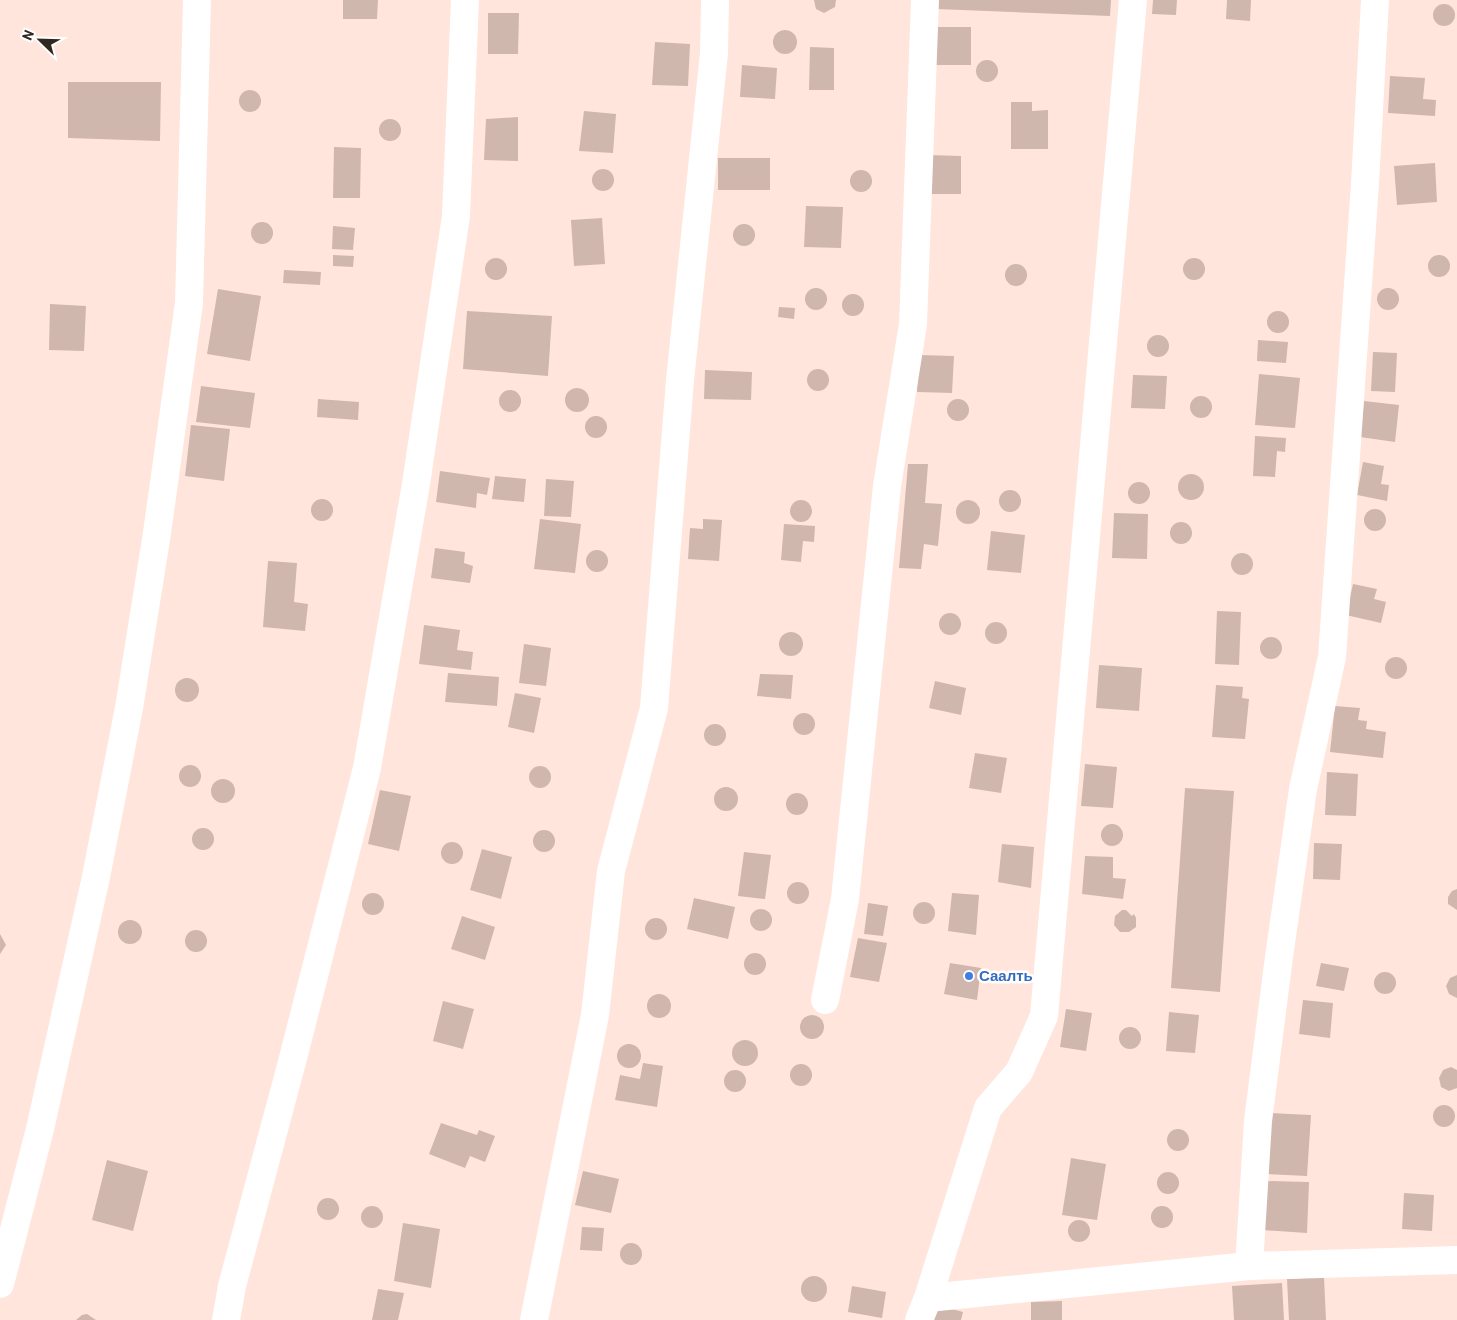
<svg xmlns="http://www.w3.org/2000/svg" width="1457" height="1320" font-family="Barlow,sans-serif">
<rect width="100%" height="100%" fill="#ffe5db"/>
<!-- building -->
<g fill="#d0b7ae">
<polygon points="343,0 378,0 377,19 343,19"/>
<polygon points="814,0 836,0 835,7 824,13 816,9"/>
<polygon points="937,0 1111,0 1110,16 936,9"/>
<polygon points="1153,0 1177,0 1176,15 1152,14"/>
<polygon points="1227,0 1251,0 1250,21 1226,19"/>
<circle cx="1444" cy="15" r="11"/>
<polygon points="488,13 519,13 518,54 488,54"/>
<rect x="936" y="27" width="35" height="38"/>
<circle cx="785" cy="42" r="12"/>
<polygon points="655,42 690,44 688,86 652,85"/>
<polygon points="810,47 834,48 834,90 809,90"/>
<circle cx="987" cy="71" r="11"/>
<polygon points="742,65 777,68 775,99 740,97"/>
<polygon points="1390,76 1425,78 1423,99 1436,100 1435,116 1388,113"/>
<polygon points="68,82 161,82 160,141 68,138"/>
<circle cx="250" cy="101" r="11"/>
<polygon points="1011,102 1032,102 1032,111 1048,110 1048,149 1011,149"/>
<polygon points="584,111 616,114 613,153 579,151"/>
<polygon points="518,117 518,161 484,160 486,119"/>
<circle cx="390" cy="130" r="11"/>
<polygon points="334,147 361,148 360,198 333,198"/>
<polygon points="927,155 961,156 961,194 926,194"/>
<rect x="718" y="158" width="52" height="32"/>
<polygon points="1435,163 1437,202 1397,205 1394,166"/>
<circle cx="603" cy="180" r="11"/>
<circle cx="861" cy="181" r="11"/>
<polygon points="806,206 843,207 841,248 804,247"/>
<polygon points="602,218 605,264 574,266 571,220"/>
<circle cx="262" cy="233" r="11"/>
<circle cx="744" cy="235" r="11"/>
<polygon points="333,226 355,228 353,250 332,249"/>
<circle cx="1439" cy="266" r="11"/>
<polygon points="333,255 354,256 353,267 333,266"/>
<circle cx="1194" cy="269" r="11"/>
<circle cx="496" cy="269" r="11"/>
<circle cx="1016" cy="275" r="11"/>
<polygon points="284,270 321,272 320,285 283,283"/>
<circle cx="816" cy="299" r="11"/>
<circle cx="1388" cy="299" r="11"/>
<polygon points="218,289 261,296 250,361 207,354"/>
<circle cx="853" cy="305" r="11"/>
<polygon points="50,304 86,306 84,351 49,350"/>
<polygon points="779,307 795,308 794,319 778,317"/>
<circle cx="1278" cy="322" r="11"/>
<polygon points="467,311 552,316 548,376 463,369"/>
<circle cx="1158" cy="346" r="11"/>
<polygon points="1258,340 1288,342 1286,363 1257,361"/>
<polygon points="1373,352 1397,353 1395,392 1371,391"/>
<polygon points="919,355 954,356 952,393 917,392"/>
<circle cx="818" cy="380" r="11"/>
<polygon points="705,370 752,372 751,400 704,399"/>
<polygon points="1259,374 1300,378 1295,428 1255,425"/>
<polygon points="1133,375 1167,376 1165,409 1131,408"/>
<polygon points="201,386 255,393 250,428 196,422"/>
<circle cx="577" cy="400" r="12"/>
<circle cx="510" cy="401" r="11"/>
<circle cx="1201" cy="407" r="11"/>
<circle cx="958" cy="410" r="11"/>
<polygon points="318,399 359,402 358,420 317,417"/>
<polygon points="1364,401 1399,405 1395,442 1360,437"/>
<circle cx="596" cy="427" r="11"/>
<polygon points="191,425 230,429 224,481 185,476"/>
<polygon points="1255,436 1286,438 1285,452 1277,451 1275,477 1253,476"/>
<polygon points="1363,462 1384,466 1381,484 1389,485 1387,501 1357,495"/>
<polygon points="908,464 928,464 925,503 942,504 938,546 924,544 921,569 899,568"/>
<polygon points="440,471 490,478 487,495 477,493 476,508 436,502"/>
<circle cx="1191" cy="487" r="13"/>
<polygon points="495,476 526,479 524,502 492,499"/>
<polygon points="546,479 574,481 571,517 544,516"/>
<circle cx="1139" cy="493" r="11"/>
<circle cx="1010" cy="501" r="11"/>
<circle cx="322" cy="510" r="11"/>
<circle cx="801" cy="511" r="11"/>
<circle cx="968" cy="512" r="12"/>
<circle cx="1375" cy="520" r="11"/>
<polygon points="1114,513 1148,514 1147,559 1112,558"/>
<polygon points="540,519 581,524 575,573 534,569"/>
<polygon points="703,519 722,520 719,561 688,559 690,528 703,529"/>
<circle cx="1181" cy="533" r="11"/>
<polygon points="784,524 815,526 814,542 803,541 801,562 781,560"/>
<polygon points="991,531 1025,535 1021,573 987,570"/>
<polygon points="435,548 465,552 464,563 473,566 470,583 431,578"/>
<circle cx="597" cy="561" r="11"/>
<circle cx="1242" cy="564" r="11"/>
<polygon points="268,561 297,563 294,602 308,604 305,631 263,627"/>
<polygon points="1353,584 1377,589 1374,599 1386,602 1381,623 1346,615"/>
<polygon points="1217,611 1241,612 1239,665 1215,664"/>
<circle cx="950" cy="624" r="11"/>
<circle cx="996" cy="633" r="11"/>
<polygon points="424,625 460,630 457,650 473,652 471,670 419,664"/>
<circle cx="791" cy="644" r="12"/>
<circle cx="1271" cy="648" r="11"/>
<polygon points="524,644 551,648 546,686 519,683"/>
<circle cx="1396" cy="668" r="11"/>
<polygon points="1099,665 1142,668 1139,711 1096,708"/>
<polygon points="448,673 499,677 497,706 445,702"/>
<polygon points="760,674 793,675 791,699 757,696"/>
<circle cx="187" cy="690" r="12"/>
<polygon points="935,681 966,688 961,715 929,708"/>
<polygon points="1216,685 1243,687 1242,698 1249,699 1245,739 1212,737"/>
<polygon points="515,693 541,698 534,733 508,727"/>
<polygon points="1335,706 1360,708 1358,720 1367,721 1366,729 1386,732 1383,758 1330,752"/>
<circle cx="804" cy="724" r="11"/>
<circle cx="715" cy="735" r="11"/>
<polygon points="975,753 1007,758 1001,793 969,788"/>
<polygon points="1085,764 1117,767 1113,808 1081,806"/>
<circle cx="190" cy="776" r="11"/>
<circle cx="540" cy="777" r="11"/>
<polygon points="1327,772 1358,774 1356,816 1325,815"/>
<circle cx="223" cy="791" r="12"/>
<circle cx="726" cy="799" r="12"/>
<polygon points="1185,788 1234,791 1220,992 1171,988"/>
<polygon points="380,790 411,796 399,851 368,844"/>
<circle cx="797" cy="804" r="11"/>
<circle cx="1112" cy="835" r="11"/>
<circle cx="203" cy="839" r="11"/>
<circle cx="544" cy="841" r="11"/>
<circle cx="452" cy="853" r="11"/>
<polygon points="1314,843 1342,844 1340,880 1313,879"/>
<polygon points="1002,844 1034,847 1031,888 998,882"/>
<polygon points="482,849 512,857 501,899 470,890"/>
<polygon points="744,852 771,855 765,899 738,896"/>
<polygon points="1085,856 1113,857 1113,878 1126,879 1123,899 1082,894"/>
<circle cx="798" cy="893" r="11"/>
<polygon points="1457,889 1457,910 1448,904 1448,897 1452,891"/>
<circle cx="373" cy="904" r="11"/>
<polygon points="952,893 979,895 976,935 948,931"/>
<polygon points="694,898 735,907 728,939 687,929"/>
<circle cx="924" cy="913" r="11"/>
<polygon points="868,903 888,906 883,936 864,934"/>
<circle cx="761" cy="920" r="11"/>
<polygon points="1122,910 1126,910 1132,916 1134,914 1136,918 1136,927 1129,932 1120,932 1114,925 1115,916"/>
<polygon points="462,916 495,927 485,960 451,949"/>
<circle cx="656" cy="929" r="11"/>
<circle cx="130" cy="932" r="12"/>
<circle cx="196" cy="941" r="11"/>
<polygon points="0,934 6,945 0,954"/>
<polygon points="858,938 887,943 879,982 850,977"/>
<circle cx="755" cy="964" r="11"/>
<polygon points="950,963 981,968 977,1000 944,994"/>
<polygon points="1321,963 1349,968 1344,991 1316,986"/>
<circle cx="1385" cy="983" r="11"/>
<polygon points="1457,975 1457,998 1449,994 1446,986 1450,978"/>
<circle cx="659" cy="1006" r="12"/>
<polygon points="1303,1000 1333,1003 1330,1038 1299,1034"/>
<polygon points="443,1001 474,1009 463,1049 433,1041"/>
<polygon points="1066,1009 1092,1013 1086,1051 1060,1047"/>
<polygon points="1169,1012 1199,1015 1195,1053 1166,1051"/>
<circle cx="812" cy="1027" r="12"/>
<circle cx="1130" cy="1038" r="11"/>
<circle cx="745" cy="1053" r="13"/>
<circle cx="629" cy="1056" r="12"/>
<polygon points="643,1063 663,1066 657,1107 615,1100 620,1075 640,1079"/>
<circle cx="801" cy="1075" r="11"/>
<polygon points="1451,1067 1457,1070 1457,1088 1449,1091 1441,1087 1439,1078 1443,1070"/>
<circle cx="735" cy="1081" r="11"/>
<circle cx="1444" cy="1116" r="11"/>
<polygon points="1269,1113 1311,1115 1307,1176 1266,1174"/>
<polygon points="441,1123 477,1135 479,1130 495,1136 485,1162 470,1156 465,1168 429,1154"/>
<circle cx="1178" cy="1140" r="11"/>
<polygon points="1071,1158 1106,1164 1097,1220 1062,1215"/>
<polygon points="107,1160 148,1171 133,1231 92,1220"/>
<polygon points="583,1171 619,1179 611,1213 575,1205"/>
<circle cx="1168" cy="1183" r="11"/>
<polygon points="1265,1181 1309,1182 1307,1233 1261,1230"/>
<polygon points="1404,1193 1434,1195 1432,1231 1402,1229"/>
<circle cx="328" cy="1209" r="11"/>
<circle cx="1162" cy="1217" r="11"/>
<circle cx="372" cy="1217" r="11"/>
<circle cx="1079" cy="1231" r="11"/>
<polygon points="403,1223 440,1229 431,1288 394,1281"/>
<polygon points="582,1227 604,1228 602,1251 580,1250"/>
<circle cx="631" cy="1254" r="11"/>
<circle cx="814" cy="1289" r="13"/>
<polygon points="1324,1277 1326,1320 1289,1320 1287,1279"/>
<polygon points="1282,1283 1284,1320 1234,1320 1232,1286"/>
<polygon points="852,1286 886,1292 882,1318 848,1312"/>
<polygon points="378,1289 404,1293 398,1320 372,1320"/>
<polygon points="1062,1301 1062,1320 1031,1320 1031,1302"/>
<polygon points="934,1304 963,1312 961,1320 929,1320"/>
<polygon points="87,1314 96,1320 76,1320 82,1315"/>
</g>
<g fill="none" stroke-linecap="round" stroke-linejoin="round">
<!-- street -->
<g stroke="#fff" stroke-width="28">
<polyline points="825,1000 845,899 887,486 913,324 925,0"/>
<polyline points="1249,1266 1258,1121 1279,957 1303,789 1332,657 1365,184 1375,0"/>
<polyline points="0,1284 40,1129 96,877 129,708 157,533 189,303 197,0"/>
<polyline points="928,1298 1249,1266 1457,1260"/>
<polyline points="226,1320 232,1286 292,1062 367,768 416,484 456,216 465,0"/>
<polyline points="534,1320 595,1015 611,871 654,708 680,380 714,53 715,0"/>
<polyline points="919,1320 928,1298 988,1108 1019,1072 1044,1016 1133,0"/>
</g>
</g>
<!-- markers -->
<circle fill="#3f7fe0" stroke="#fff" stroke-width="2" cx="969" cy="976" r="5"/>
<g text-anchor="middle" stroke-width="5" stroke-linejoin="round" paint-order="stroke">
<!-- shop labels -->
<g font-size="15" font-weight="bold" fill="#366cbe" stroke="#fff" text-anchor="start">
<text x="979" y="981">Саалть</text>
</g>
</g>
<!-- north arrow -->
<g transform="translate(40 40) rotate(293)" stroke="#ffffff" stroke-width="4" paint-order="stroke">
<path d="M0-4L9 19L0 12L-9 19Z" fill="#302723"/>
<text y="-8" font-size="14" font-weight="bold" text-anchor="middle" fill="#302723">N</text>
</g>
</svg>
